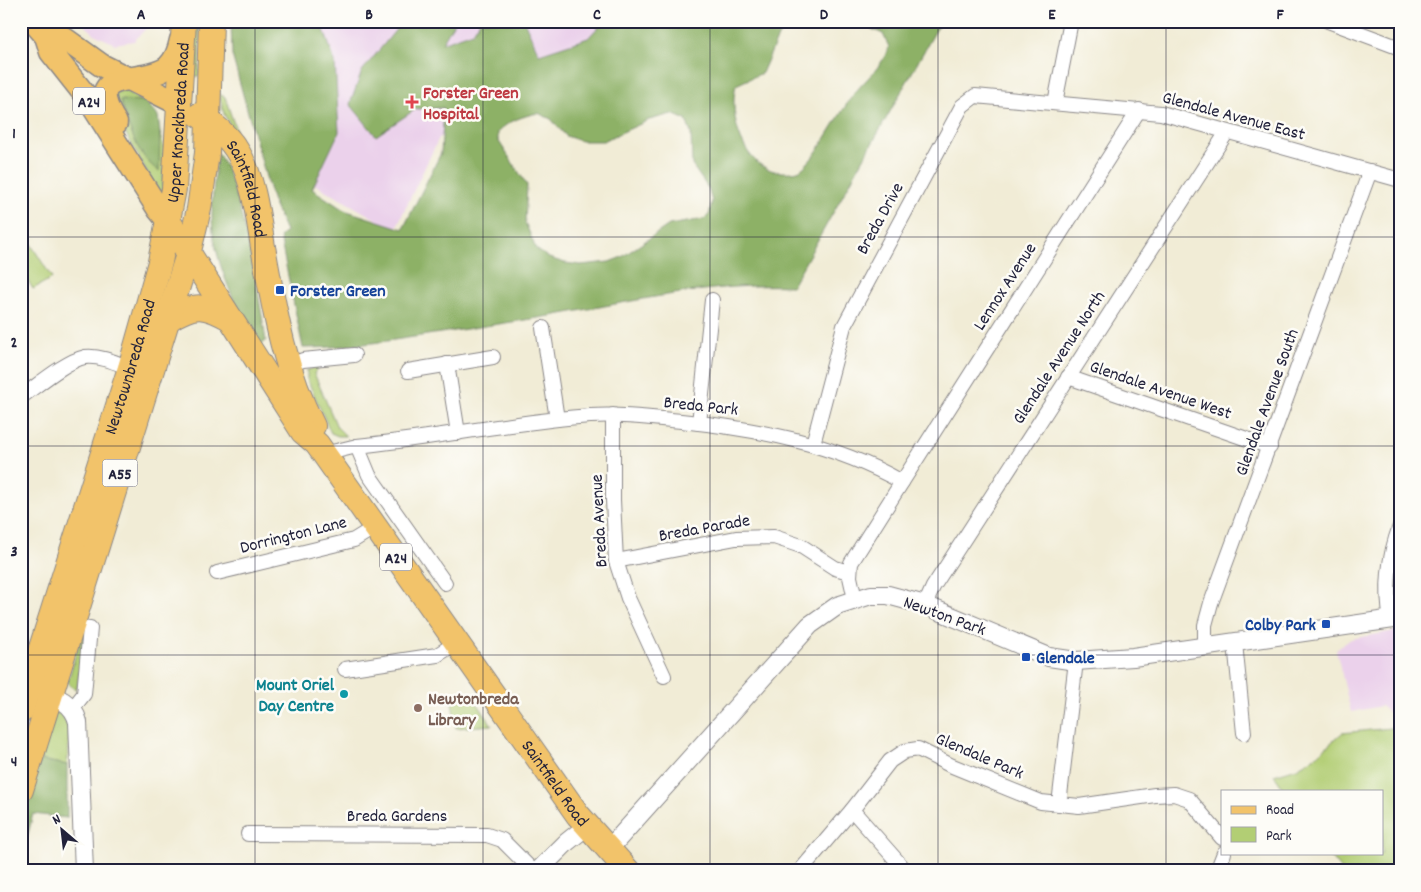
<svg xmlns="http://www.w3.org/2000/svg" width="1421" height="892" font-family="Dekko,sans-serif">
<rect width="100%" height="100%" fill="#fdfcf7"/>
<filter id="ink" filterUnits="userSpaceOnUse"><feTurbulence type="fractalNoise" baseFrequency=".02" numOctaves="2"/><feDisplacementMap in="SourceGraphic" scale="10" xChannelSelector="R" yChannelSelector="G"/><feConvolveMatrix kernelMatrix="1 2 1 2 8 2 1 2 1" color-interpolation-filters="sRGB"/></filter>
<filter id="wash" filterUnits="userSpaceOnUse"><feTurbulence type="fractalNoise" baseFrequency=".0096" numOctaves="4" result="noise"/><feDisplacementMap in="SourceGraphic" scale="20" xChannelSelector="R" yChannelSelector="G"/><feGaussianBlur stdDeviation="1.12" result="paint"/><feColorMatrix in="noise" values="0 0 0 0 0 0 0 0 0 0 0 0 0 0 0 0 0 1.4 0 .05"/><feComposite in="paint" operator="in"/></filter>
<g filter="url(#wash)">
<rect width="100%" height="100%" fill="#f1ecd6"/>
<!-- built -->
<g fill="#ebd1eb">
<polygon points="80,21 153,21 134,41 115,44 96,35"/>
<polygon points="306,21 613,21 571,66 439,138 395,230 307,180"/>
<polygon points="1400,630 1400,722 1381,706 1351,712 1336,650 1351,639"/>
</g>
<!-- green -->
<g fill="#b2ce74" stroke="#6a7858">
<polygon points="194,21 200,21 199,76 190,76"/>
<polygon points="124,90 142,101 120,101 158,147 160,133 164,147 163,193 160,194 155,186 112,109 114,93"/>
<polygon points="219,94 225,97 236,130 233,131 224,114"/>
<polygon points="27,238 52,278 33,289 21,270 21,242"/>
<polygon points="321,366 314,373 337,427 346,436 338,436 331,433 307,379 307,370"/>
<polygon points="82,632 85,633 77,687 75,689 69,685 68,681"/>
<polygon points="471,694 492,725 456,728 451,696"/>
<path d="M 56,712 C 73,718 69,751 67,765 L 40,760 Z"/>
<polygon points="1400,727 1400,871 1342,871 1328,853 1382,853 1382,791 1285,791 1274,775 1297,768 1315,757 1342,733"/>
</g>
<!-- forest -->
<g fill="#8db166" stroke="#586a50" fill-rule="evenodd">
<path d="M 231,21 L 321,21 L 335,62 L 339,132 L 312,189 L 344,210 L 403,229 L 441,153 L 444,108 L 416,109 L 376,136 L 350,104 L 362,71 L 403,21 L 455,21 L 442,43 L 473,32 L 480,21 L 524,21 L 539,54 L 588,38 L 604,21 L 785,21 L 762,73 L 736,85 C 728,116 743,170 781,172 C 787,172 794,173 800,170 C 818,158 841,108 858,89 C 870,75 883,65 889,47 L 883,34 L 854,21 L 941,21 L 792,286 C 720,283 648,298 578,311 C 537,319 495,324 454,331 C 404,338 354,348 303,348 L 280,237 L 286,231 L 273,202 L 232,55 ZM 538,113 L 551,119 L 566,136 L 581,141 L 603,141 L 649,120 L 672,114 L 686,120 L 691,133 L 692,165 L 708,188 L 712,201 L 709,215 L 704,219 L 669,225 L 622,257 L 609,262 L 581,265 L 565,263 L 549,258 L 536,249 L 525,222 L 527,185 L 498,140 L 498,132 C 508,121 523,116 538,113 Z"/>
<path d="M 120,100 L 145,101 L 158,116 L 160,133 L 159,171 C 137,157 128,125 120,100 Z"/>
<path d="M 217,153 C 238,172 261,307 266,341 L 260,346 L 253,344 C 236,303 212,260 212,215 C 212,195 215,174 217,153 Z"/>
<polygon points="40,760 67,765 67,818 33,814 21,862 21,823"/>
</g>
</g>
<g filter="url(#ink)">
<g fill="none" stroke-linecap="round" stroke-linejoin="round">
<!-- minor casing -->
<g stroke="#8a8788" stroke-width="16">
<g id="minor">
<polyline points="1328,21 1400,48"/>
<polyline points="1055,103 1071,21"/>
<polyline points="543,328 557,419"/>
<polyline points="447,364 458,433"/>
<polyline points="284,367 303,360 354,355"/>
<polyline points="408,371 493,357"/>
<polyline points="1068,377 1270,447"/>
<path d="M 21,397 C 38,385 66,361 85,357 C 99,355 117,363 130,368"/>
<polyline points="613,415 613,500 616,561 628,598 664,676"/>
<polyline points="699,423 712,300"/>
<polyline points="813,444 844,326 962,106 975,96 1161,113 1400,180"/>
<polyline points="357,446 369,475 445,583"/>
<path d="M 324,454 L 357,446 C 435,438 512,422 590,416 C 620,414 651,418 681,421 C 758,429 833,443 902,482 L 851,563 L 850,577 L 855,599"/>
<polyline points="902,482 1139,110"/>
<polyline points="616,561 736,538 774,537 801,546 835,568 849,572"/>
<polyline points="217,573 354,540 375,527"/>
<polyline points="925,605 933,587 1227,132"/>
<path d="M 1391,620 C 1385,587 1388,558 1400,526"/>
<polyline points="1235,643 1244,733"/>
<polyline points="1205,647 1205,625 1211,603 1370,171"/>
<polyline points="345,669 437,655 456,643"/>
<polyline points="73,708 84,694 90,628"/>
<polyline points="1059,804 1076,661"/>
<polyline points="248,834 487,835 502,840 533,871"/>
<polyline points="800,871 852,810"/>
<polyline points="906,871 852,810 890,761 905,751 918,749 950,765 1041,802 1079,806 1155,795 1174,794 1189,799 1222,838"/>
<polyline points="1217,871 1224,853"/>
</g>
</g>
<!-- tertiary casing -->
<g stroke="#8a8788" stroke-width="20">
<g id="tertiary">
<path d="M 39,691 C 57,697 73,702 78,722 L 84,871"/>
<polyline points="608,850 810,625 837,606 871,595 888,595 925,605 1049,657 1076,661 1133,657 1400,618"/>
<polyline points="538,871 567,842 587,826"/>
</g>
</g>
<!-- primary casing -->
<g stroke="#8a8788" stroke-width="25">
<g id="primary">
<polyline points="33,21 46,36 51,52 89,100 159,210 169,222"/>
<polyline points="46,36 62,37 101,65 179,104"/>
<path d="M 116,123 C 79,65 143,87 168,67 C 176,60 179,50 181,40"/>
</g>
</g>
<!-- trunk casing -->
<g stroke="#8a8788" stroke-width="26">
<g id="trunk">
<path id="s1" d="M 199,115 C 215,125 230,138 239,154 C 254,181 258,217 263,247 C 274,308 284,370 313,426"/>
<path id="s2" d="M 169,222 L 303,432 L 317,444 L 578,815 L 628,871"/>
<path d="M 169,319 C 195,303 204,304 231,319"/>
<path id="s3" d="M 21,711 L 130,368 L 160,262 L 174,189 L 184,21"/>
<polyline points="21,790 189,251 199,209 207,153 211,21"/>
</g>
</g>
<!-- minor -->
<use href="#minor" stroke="#fff" stroke-width="14"/>
<!-- tertiary -->
<use href="#tertiary" stroke="#fff" stroke-width="18"/>
<!-- primary -->
<use href="#primary" stroke="#f2c36a" stroke-width="22"/>
<!-- trunk -->
<use href="#trunk" stroke="#f2c36a" stroke-width="24"/>
</g>
</g>
<!-- grid -->
<path fill="none" stroke="#22223b" stroke-width="1" stroke-opacity="0.55" d="M 255,21 L 255,871M 483,21 L 483,871M 710,21 L 710,871M 938,21 L 938,871M 1166,21 L 1166,871M 21,237 L 1400,237M 21,446 L 1400,446M 21,655 L 1400,655"/>
<!-- markers -->
<path fill="#e0444e" stroke="#fdfcf7" stroke-width="2" d="M409.5 94.5h5v5h5v5h-5v5h-5v-5h-5v-5h5z"/>
<g fill="#1a4fb4" stroke="#fdfcf7" stroke-width="2">
<rect x="275" y="285" width="10" height="10" rx="2.5"/>
<rect x="1321" y="619" width="10" height="10" rx="2.5"/>
<rect x="1021" y="652" width="10" height="10" rx="2.5"/>
</g>
<circle fill="#0f9aa8" stroke="#fdfcf7" stroke-width="2" cx="344" cy="694" r="5"/>
<circle fill="#8d6e63" stroke="#fdfcf7" stroke-width="2" cx="418" cy="708" r="5"/>
<g text-anchor="middle" stroke-width="5" stroke-linejoin="round" paint-order="stroke">
<!-- shield labels -->
<g fill="#fdfcf7" stroke="#646373" stroke-width="1">
<rect x="73" y="87.5" width="32" height="27" rx="4"/>
<rect x="102.5" y="459.5" width="35" height="27" rx="4"/>
<rect x="380" y="543.5" width="32" height="27" rx="4"/>
</g>
<g font-size="16" font-weight="bold" fill="#22223b">
<text x="89" y="107">A24</text>
<text x="120" y="479">A55</text>
<text x="396" y="563">A24</text>
</g>
<!-- health labels -->
<g font-size="18" font-weight="bold" fill="#be3a42" stroke="#fdfcf7" text-anchor="start">
<text x="423" y="98">Forster Green<tspan x="423" dy="21">Hospital</tspan></text>
</g>
<!-- street labels -->
<g font-size="18" fill="#22223b" stroke="#fdfcf7">
<text transform="translate(1234 115) rotate(15)" y="6">Glendale Avenue East</text>
<text dy="6" stroke="none"><textPath href="#s3" startOffset="611">Upper Knockbreda Road</textPath></text>
<text dy="6" stroke="none"><textPath href="#s1" startOffset="92">Saintfield Road</textPath></text>
<text transform="translate(879 218) rotate(-61)" y="6">Breda Drive</text>
<text transform="translate(1004 286) rotate(-57)" y="6">Lennox Avenue</text>
<text transform="translate(1058 357) rotate(-57)" y="6">Glendale Avenue North</text>
<text dy="6" stroke="none"><textPath href="#s3" startOffset="361">Newtownbreda Road</textPath></text>
<text transform="translate(1161 389) rotate(19)" y="6">Glendale Avenue West</text>
<text transform="translate(1266 402) rotate(-70)" y="6">Glendale Avenue South</text>
<text transform="translate(701 405) rotate(6)" y="6">Breda Park</text>
<text transform="translate(598 521) rotate(-93)" y="6">Breda Avenue</text>
<text transform="translate(704 527) rotate(-10)" y="6">Breda Parade</text>
<text transform="translate(293 534) rotate(-14)" y="6">Dorrington Lane</text>
<text transform="translate(945 615) rotate(20)" y="6">Newton Park</text>
<text transform="translate(980 755) rotate(23)" y="6">Glendale Park</text>
<text dy="6" stroke="none"><textPath href="#s2" startOffset="682">Saintfield Road</textPath></text>
<text x="397" y="821">Breda Gardens</text>
</g>
<!-- transit labels -->
<g font-size="18" font-weight="bold" fill="#164399" stroke="#fdfcf7" text-anchor="start">
<text x="290" y="296">Forster Green</text>
<text x="1316" y="630" text-anchor="end">Colby Park</text>
<text x="1036" y="663">Glendale</text>
</g>
<!-- culture labels -->
<g font-size="18" font-weight="bold" fill="#0d838f" stroke="#fdfcf7" text-anchor="end">
<text x="334" y="690">Mount Oriel<tspan x="334" dy="21">Day Centre</tspan></text>
</g>
<!-- education labels -->
<g font-size="18" font-weight="bold" fill="#785e54" stroke="#fdfcf7" text-anchor="start">
<text x="428" y="704">Newtonbreda<tspan x="428" dy="21">Library</tspan></text>
</g>
</g>
<!-- margin -->
<rect width="1421" height="892" fill="none" stroke="#fdfcf7" stroke-width="55"/>
<!-- legend -->
<rect x="1221" y="790" width="162" height="65" fill="#fdfcf7" stroke="#a5a5ac"/>
<rect x="1231" y="806" width="25" height="8" fill="#f2c36a" stroke="#a5a5ac"/>
<text x="1266" y="814" font-size="15" fill="#22223b">Road</text>
<rect x="1231" y="827" width="25" height="15" fill="#b2ce74" stroke="#a5a5ac"/>
<text x="1266" y="840" font-size="15" fill="#22223b">Park</text>
<!-- north arrow -->
<g transform="translate(62 830) rotate(332)" stroke="#fdfcf7" stroke-width="4" paint-order="stroke">
<path d="M0-4L9 19L0 12L-9 19Z" fill="#22223b"/>
<text y="-8" font-size="14" font-weight="bold" text-anchor="middle" fill="#22223b">N</text>
</g>
<rect x="28" y="28" width="1366" height="836" fill="none" stroke="#22223b" stroke-width="2"/>
<g font-size="16" text-anchor="middle" font-weight="bold" fill="#22223b">
<text x="141" y="19">A</text>
<text x="369" y="19">B</text>
<text x="597" y="19">C</text>
<text x="824" y="19">D</text>
<text x="1052" y="19">E</text>
<text x="1280" y="19">F</text>
<text x="14" y="138">1</text>
<text x="14" y="347">2</text>
<text x="14" y="556">3</text>
<text x="14" y="766">4</text>
</g>
</svg>
